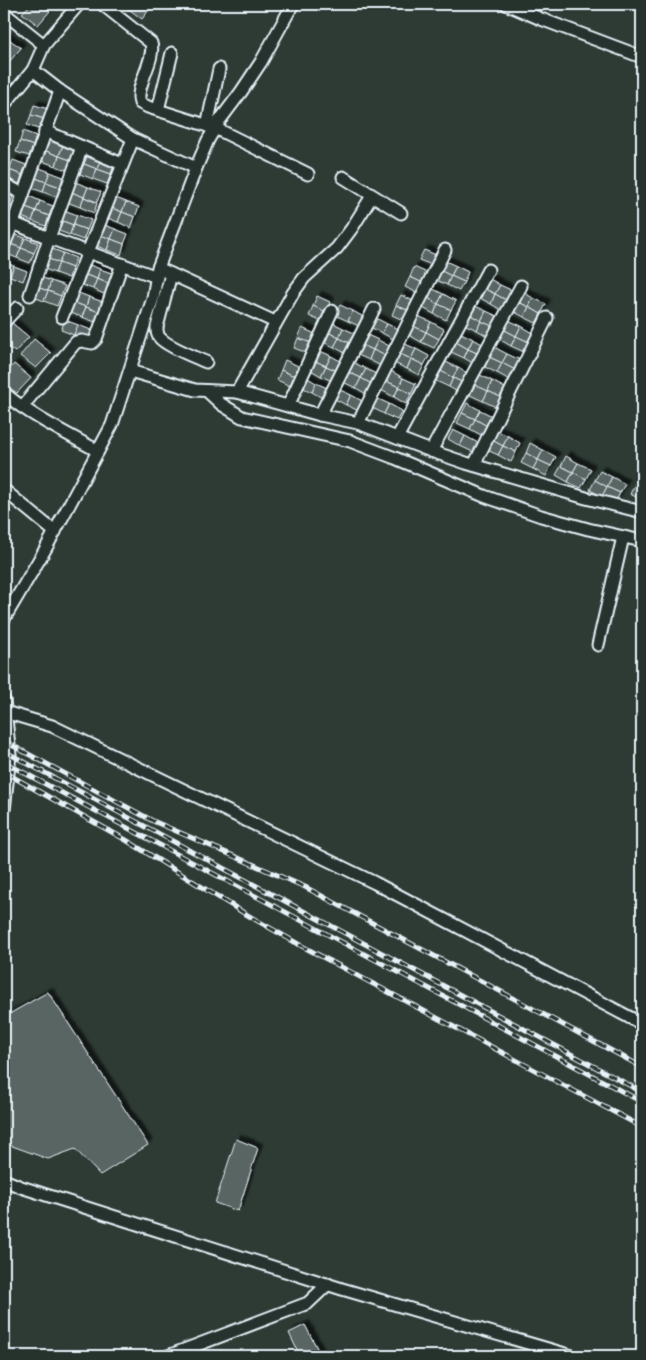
<svg xmlns="http://www.w3.org/2000/svg" width="646" height="1360" font-family="Delius,sans-serif">
<defs>
<filter id="shadow"><feDropShadow dx="4.5" dy="-4.5" stdDeviation="1" flood-color="#0009"/></filter>
</defs>
<rect width="100%" height="100%" fill="#2e3b35"/>
<filter id="ink" filterUnits="userSpaceOnUse"><feTurbulence type="fractalNoise" baseFrequency=".02" numOctaves="2"/><feDisplacementMap in="SourceGraphic" scale="10" xChannelSelector="R" yChannelSelector="G"/><feConvolveMatrix kernelMatrix="1 2 1 2 8 2 1 2 1" color-interpolation-filters="sRGB"/></filter>
<g filter="url(#ink)">
<!-- building -->
<g fill="#596563" stroke="#e8f1f8" filter="url(#shadow)">
<polygon points="31,4 40,4 50,11 38,25 22,13"/>
<polygon points="129,4 152,4 153,5 142,19 126,7"/>
<polygon points="6,37 21,48 9,62 4,58 4,39"/>
<polygon points="34,105 48,109 44,119 31,115"/>
<polygon points="31,115 44,119 41,130 27,125"/>
<polygon points="23,131 36,136 33,146 20,141"/>
<polygon points="50,140 63,145 59,156 46,151"/>
<polygon points="20,141 33,146 29,156 16,152"/>
<polygon points="63,145 76,151 73,161 59,156"/>
<polygon points="46,151 59,156 56,166 42,161"/>
<polygon points="88,154 101,159 97,169 84,164"/>
<polygon points="59,156 73,161 69,171 56,166"/>
<polygon points="101,159 114,164 111,174 97,169"/>
<polygon points="13,160 26,165 22,175 9,170"/>
<polygon points="84,164 97,169 93,179 80,174"/>
<polygon points="37,167 50,172 46,182 33,177"/>
<polygon points="97,169 111,174 107,184 93,179"/>
<polygon points="9,170 22,175 19,185 6,180"/>
<polygon points="50,172 63,177 60,187 46,182"/>
<polygon points="33,177 46,182 43,192 29,187"/>
<polygon points="46,182 60,187 56,197 43,192"/>
<polygon points="75,182 88,187 84,197 71,192"/>
<polygon points="88,187 101,192 97,202 84,197"/>
<polygon points="4,188 15,192 11,202 4,199"/>
<polygon points="71,192 84,197 80,207 67,202"/>
<polygon points="27,195 40,201 36,211 23,206"/>
<polygon points="84,197 97,203 94,213 80,207"/>
<polygon points="113,197 126,202 122,212 109,207"/>
<polygon points="4,199 11,202 8,212 4,211"/>
<polygon points="40,201 53,206 49,216 36,211"/>
<polygon points="126,202 139,207 135,217 122,212"/>
<polygon points="23,206 36,211 32,221 19,216"/>
<polygon points="109,207 122,212 118,222 105,217"/>
<polygon points="64,210 77,215 73,225 60,220"/>
<polygon points="36,211 49,216 46,226 32,221"/>
<polygon points="122,212 135,217 131,228 118,222"/>
<polygon points="77,215 91,220 87,230 73,225"/>
<polygon points="60,220 73,225 70,235 56,230"/>
<polygon points="102,224 115,229 111,239 98,234"/>
<polygon points="73,225 87,230 83,240 70,235"/>
<polygon points="115,229 128,234 124,244 111,239"/>
<polygon points="11,233 25,238 21,248 8,243"/>
<polygon points="98,234 111,239 107,250 94,245"/>
<polygon points="25,238 38,243 34,253 21,248"/>
<polygon points="111,239 124,244 121,255 107,250"/>
<polygon points="8,243 21,248 17,258 4,253"/>
<polygon points="21,248 34,253 30,263 17,258"/>
<polygon points="50,248 63,253 59,263 46,258"/>
<polygon points="424,250 436,255 432,265 419,260"/>
<polygon points="63,253 76,258 72,268 59,263"/>
<polygon points="46,258 59,263 55,273 42,268"/>
<polygon points="443,260 456,266 451,276 438,269"/>
<polygon points="4,262 14,266 10,276 4,273"/>
<polygon points="59,263 72,268 69,278 55,273"/>
<polygon points="87,264 100,269 97,279 83,274"/>
<polygon points="14,266 27,271 23,281 10,276"/>
<polygon points="456,266 468,272 464,282 451,276"/>
<polygon points="414,267 427,273 423,283 410,277"/>
<polygon points="100,269 114,274 110,284 97,279"/>
<polygon points="438,269 451,276 447,285 434,279"/>
<polygon points="83,274 97,279 93,289 80,284"/>
<polygon points="38,276 51,281 48,291 34,286"/>
<polygon points="451,276 464,282 459,291 447,285"/>
<polygon points="410,277 423,283 418,293 405,287"/>
<polygon points="488,278 500,285 495,294 483,288"/>
<polygon points="97,279 110,284 106,295 93,289"/>
<polygon points="51,281 65,286 61,296 48,291"/>
<polygon points="500,285 513,291 508,301 495,294"/>
<polygon points="34,286 48,291 44,301 31,296"/>
<polygon points="431,288 443,294 438,304 426,297"/>
<polygon points="483,288 495,294 491,304 478,297"/>
<polygon points="48,291 61,296 57,306 44,301"/>
<polygon points="521,291 533,298 529,307 516,301"/>
<polygon points="76,292 89,297 86,307 72,302"/>
<polygon points="443,294 456,301 451,310 438,304"/>
<polygon points="495,294 508,301 503,311 491,304"/>
<polygon points="401,295 413,301 409,311 396,305"/>
<polygon points="317,296 330,302 326,312 313,306"/>
<polygon points="89,297 103,302 99,312 86,307"/>
<polygon points="426,297 438,304 434,314 421,307"/>
<polygon points="533,298 546,304 541,314 529,307"/>
<polygon points="516,301 529,307 524,317 511,310"/>
<polygon points="72,302 86,307 82,317 68,312"/>
<polygon points="438,304 451,310 446,320 434,314"/>
<polygon points="340,305 353,311 348,321 335,315"/>
<polygon points="396,305 409,311 405,321 392,315"/>
<polygon points="473,305 486,311 481,321 469,314"/>
<polygon points="313,306 326,312 322,322 309,316"/>
<polygon points="86,307 99,312 95,322 82,317"/>
<polygon points="529,307 541,314 536,323 524,317"/>
<polygon points="353,311 365,318 361,327 348,321"/>
<polygon points="486,311 499,317 494,327 481,321"/>
<polygon points="469,314 481,321 477,330 464,324"/>
<polygon points="418,316 431,322 426,332 413,326"/>
<polygon points="374,317 387,324 382,333 370,327"/>
<polygon points="65,320 78,325 74,335 61,330"/>
<polygon points="508,320 521,326 516,336 503,329"/>
<polygon points="481,321 494,327 489,337 477,330"/>
<polygon points="331,322 343,328 339,338 326,331"/>
<polygon points="431,322 444,329 439,339 426,332"/>
<polygon points="12,323 29,337 15,352 4,344 4,333"/>
<polygon points="387,324 400,330 395,340 382,333"/>
<polygon points="78,325 91,330 88,340 74,335"/>
<polygon points="413,326 426,332 421,342 409,335"/>
<polygon points="521,326 533,333 529,342 516,336"/>
<polygon points="302,328 315,334 311,343 298,338"/>
<polygon points="343,328 356,334 352,344 339,338"/>
<polygon points="503,329 516,336 511,346 499,339"/>
<polygon points="326,331 339,338 334,347 321,341"/>
<polygon points="426,332 439,339 434,348 421,342"/>
<polygon points="461,333 473,339 468,349 456,342"/>
<polygon points="365,334 378,340 373,350 360,344"/>
<polygon points="516,336 529,342 524,352 511,346"/>
<polygon points="298,338 311,343 307,353 294,348"/>
<polygon points="339,338 352,344 347,354 334,347"/>
<polygon points="34,339 51,353 36,368 20,356"/>
<polygon points="473,339 486,346 481,355 468,349"/>
<polygon points="378,340 391,347 386,356 373,350"/>
<polygon points="456,342 468,349 464,358 451,352"/>
<polygon points="403,343 416,349 411,359 398,353"/>
<polygon points="360,344 373,350 369,360 356,354"/>
<polygon points="494,347 507,354 502,363 489,357"/>
<polygon points="416,349 429,356 424,365 411,359"/>
<polygon points="468,349 481,355 476,365 464,358"/>
<polygon points="318,350 331,356 326,366 313,360"/>
<polygon points="373,350 386,356 381,366 369,360"/>
<polygon points="398,353 411,359 407,369 394,363"/>
<polygon points="507,354 520,360 515,370 502,363"/>
<polygon points="331,356 344,363 339,372 326,366"/>
<polygon points="489,357 502,363 497,373 485,367"/>
<polygon points="411,359 424,365 419,375 407,369"/>
<polygon points="285,360 298,366 294,376 281,370"/>
<polygon points="313,360 326,366 321,376 309,369"/>
<polygon points="353,362 366,369 361,378 348,372"/>
<polygon points="446,362 458,368 453,378 441,371"/>
<polygon points="502,363 515,370 510,380 497,373"/>
<polygon points="14,364 31,378 17,393 4,384 4,376"/>
<polygon points="326,366 339,372 334,382 321,376"/>
<polygon points="458,368 471,375 466,384 453,378"/>
<polygon points="366,369 378,375 373,385 361,378"/>
<polygon points="281,370 294,376 290,386 277,380"/>
<polygon points="391,371 403,378 399,387 386,381"/>
<polygon points="441,371 453,378 449,387 436,381"/>
<polygon points="348,372 361,378 356,388 343,382"/>
<polygon points="480,375 492,381 488,391 475,385"/>
<polygon points="304,376 316,383 312,392 299,386"/>
<polygon points="361,378 373,385 368,395 356,388"/>
<polygon points="403,378 416,384 411,394 399,387"/>
<polygon points="453,378 466,384 461,394 449,387"/>
<polygon points="386,381 399,387 394,397 381,390"/>
<polygon points="492,381 505,388 500,397 488,391"/>
<polygon points="316,383 329,389 324,399 312,392"/>
<polygon points="475,385 488,391 483,401 470,395"/>
<polygon points="399,387 411,394 406,404 394,397"/>
<polygon points="338,389 351,395 346,405 333,398"/>
<polygon points="488,391 500,397 496,407 483,401"/>
<polygon points="351,395 364,402 359,411 346,405"/>
<polygon points="376,398 389,404 384,414 371,407"/>
<polygon points="467,403 480,410 475,419 462,413"/>
<polygon points="389,404 402,411 397,420 384,414"/>
<polygon points="480,410 492,416 487,426 475,419"/>
<polygon points="462,413 475,419 470,429 457,423"/>
<polygon points="475,419 487,426 483,436 470,429"/>
<polygon points="453,430 465,436 460,446 448,439"/>
<polygon points="495,430 508,436 503,446 490,439"/>
<polygon points="465,436 478,443 473,452 460,446"/>
<polygon points="508,436 520,443 516,452 503,446"/>
<polygon points="490,439 503,446 498,455 485,449"/>
<polygon points="530,443 543,450 538,460 526,453"/>
<polygon points="503,446 516,452 511,462 498,455"/>
<polygon points="543,450 556,457 551,466 538,460"/>
<polygon points="526,453 538,460 533,469 521,463"/>
<polygon points="566,456 578,463 573,472 561,466"/>
<polygon points="538,460 551,466 546,476 533,469"/>
<polygon points="578,463 591,469 586,479 573,472"/>
<polygon points="561,466 573,472 568,482 556,475"/>
<polygon points="600,471 612,477 607,487 595,480"/>
<polygon points="573,472 586,479 581,488 568,482"/>
<polygon points="612,477 625,484 620,493 607,487"/>
<polygon points="595,480 607,487 602,496 590,490"/>
<polygon points="635,484 642,488 642,500 630,494"/>
<polygon points="607,487 620,493 615,503 602,496"/>
<polygon points="48,992 148,1145 100,1175 75,1149 48,1159 4,1143 4,1017"/>
<polygon points="236,1139 258,1148 238,1211 215,1203"/>
<polygon points="305,1325 320,1354 313,1356 300,1356 289,1333"/>
</g>
<g fill="none" stroke-linecap="round" stroke-linejoin="round">
<!-- minor casing -->
<g stroke="#e8f1f8" stroke-width="15">
<g id="minor">
<path d="M 102,4 L 151,43 C 156,60 134,87 140,103 L 148,107 L 215,128 L 308,174"/>
<polyline points="506,4 541,19 642,57"/>
<polyline points="4,13 44,45"/>
<polyline points="4,105 33,70"/>
<polyline points="158,110 172,53"/>
<polyline points="207,126 219,69"/>
<polyline points="45,131 122,164"/>
<polyline points="196,168 208,140 220,120 241,92 261,62 293,4"/>
<polyline points="343,177 401,213"/>
<polyline points="4,184 23,194"/>
<polyline points="13,223 49,238 157,277"/>
<polyline points="4,245 13,223 60,91"/>
<polyline points="158,268 275,322"/>
<path d="M 171,274 L 157,327 C 157,332 157,335 160,338 C 168,347 195,357 206,362"/>
<polyline points="30,295 49,238 82,147"/>
<polyline points="62,317 133,139"/>
<polyline points="4,322 17,308"/>
<polyline points="130,371 195,390 237,392 320,415 358,423 431,451 466,463 586,498 642,512"/>
<polyline points="207,391 221,404 242,417 350,441 395,458 484,496 541,516 588,529 642,541"/>
<polyline points="237,392 293,293 304,278 337,248 352,228 372,196"/>
<path d="M 4,393 C 32,417 66,433 98,451"/>
<polyline points="288,406 332,311"/>
<polyline points="22,407 76,342 82,341 92,343 96,339 122,264"/>
<polyline points="320,415 374,309"/>
<polyline points="358,423 445,250"/>
<polyline points="397,438 488,270"/>
<polyline points="431,451 521,286"/>
<polyline points="474,465 547,318"/>
<polyline points="4,490 55,532"/>
<polyline points="4,619 46,548 112,425 153,298 158,268 196,168 133,139 60,91 33,70 44,45 79,4"/>
<polyline points="598,645 623,537"/>
<polyline points="4,700 10,755 4,811"/>
<polyline points="5,712 52,726 375,883 642,1024"/>
<polyline points="4,1180 21,1187 342,1289 572,1356"/>
<polyline points="168,1356 308,1303 328,1284"/>
</g>
</g>
<!-- minor -->
<use href="#minor" stroke="#26332d" stroke-width="11"/>
<!-- rail casing -->
<g stroke="#e8f1f8" stroke-width="5">
<g id="rail">
<polyline points="4,741 153,821 305,887 642,1067"/>
<polyline points="4,751 642,1092"/>
<polyline points="4,762 642,1102"/>
<polyline points="4,772 126,840 244,913 300,945 642,1127"/>
</g>
</g>
<!-- rail -->
<use href="#rail" stroke="#26332d" stroke-width="3" stroke-dasharray="9" stroke-linecap="butt"/>
</g>
</g>
<!-- margin -->
<rect width="646" height="1360" fill="none" stroke="#26332d" stroke-width="20"/>
<rect x="10" y="10" width="626" height="1340" fill="none" stroke="#e8f1f8" stroke-width="2" filter="url(#ink)"/>
</svg>
